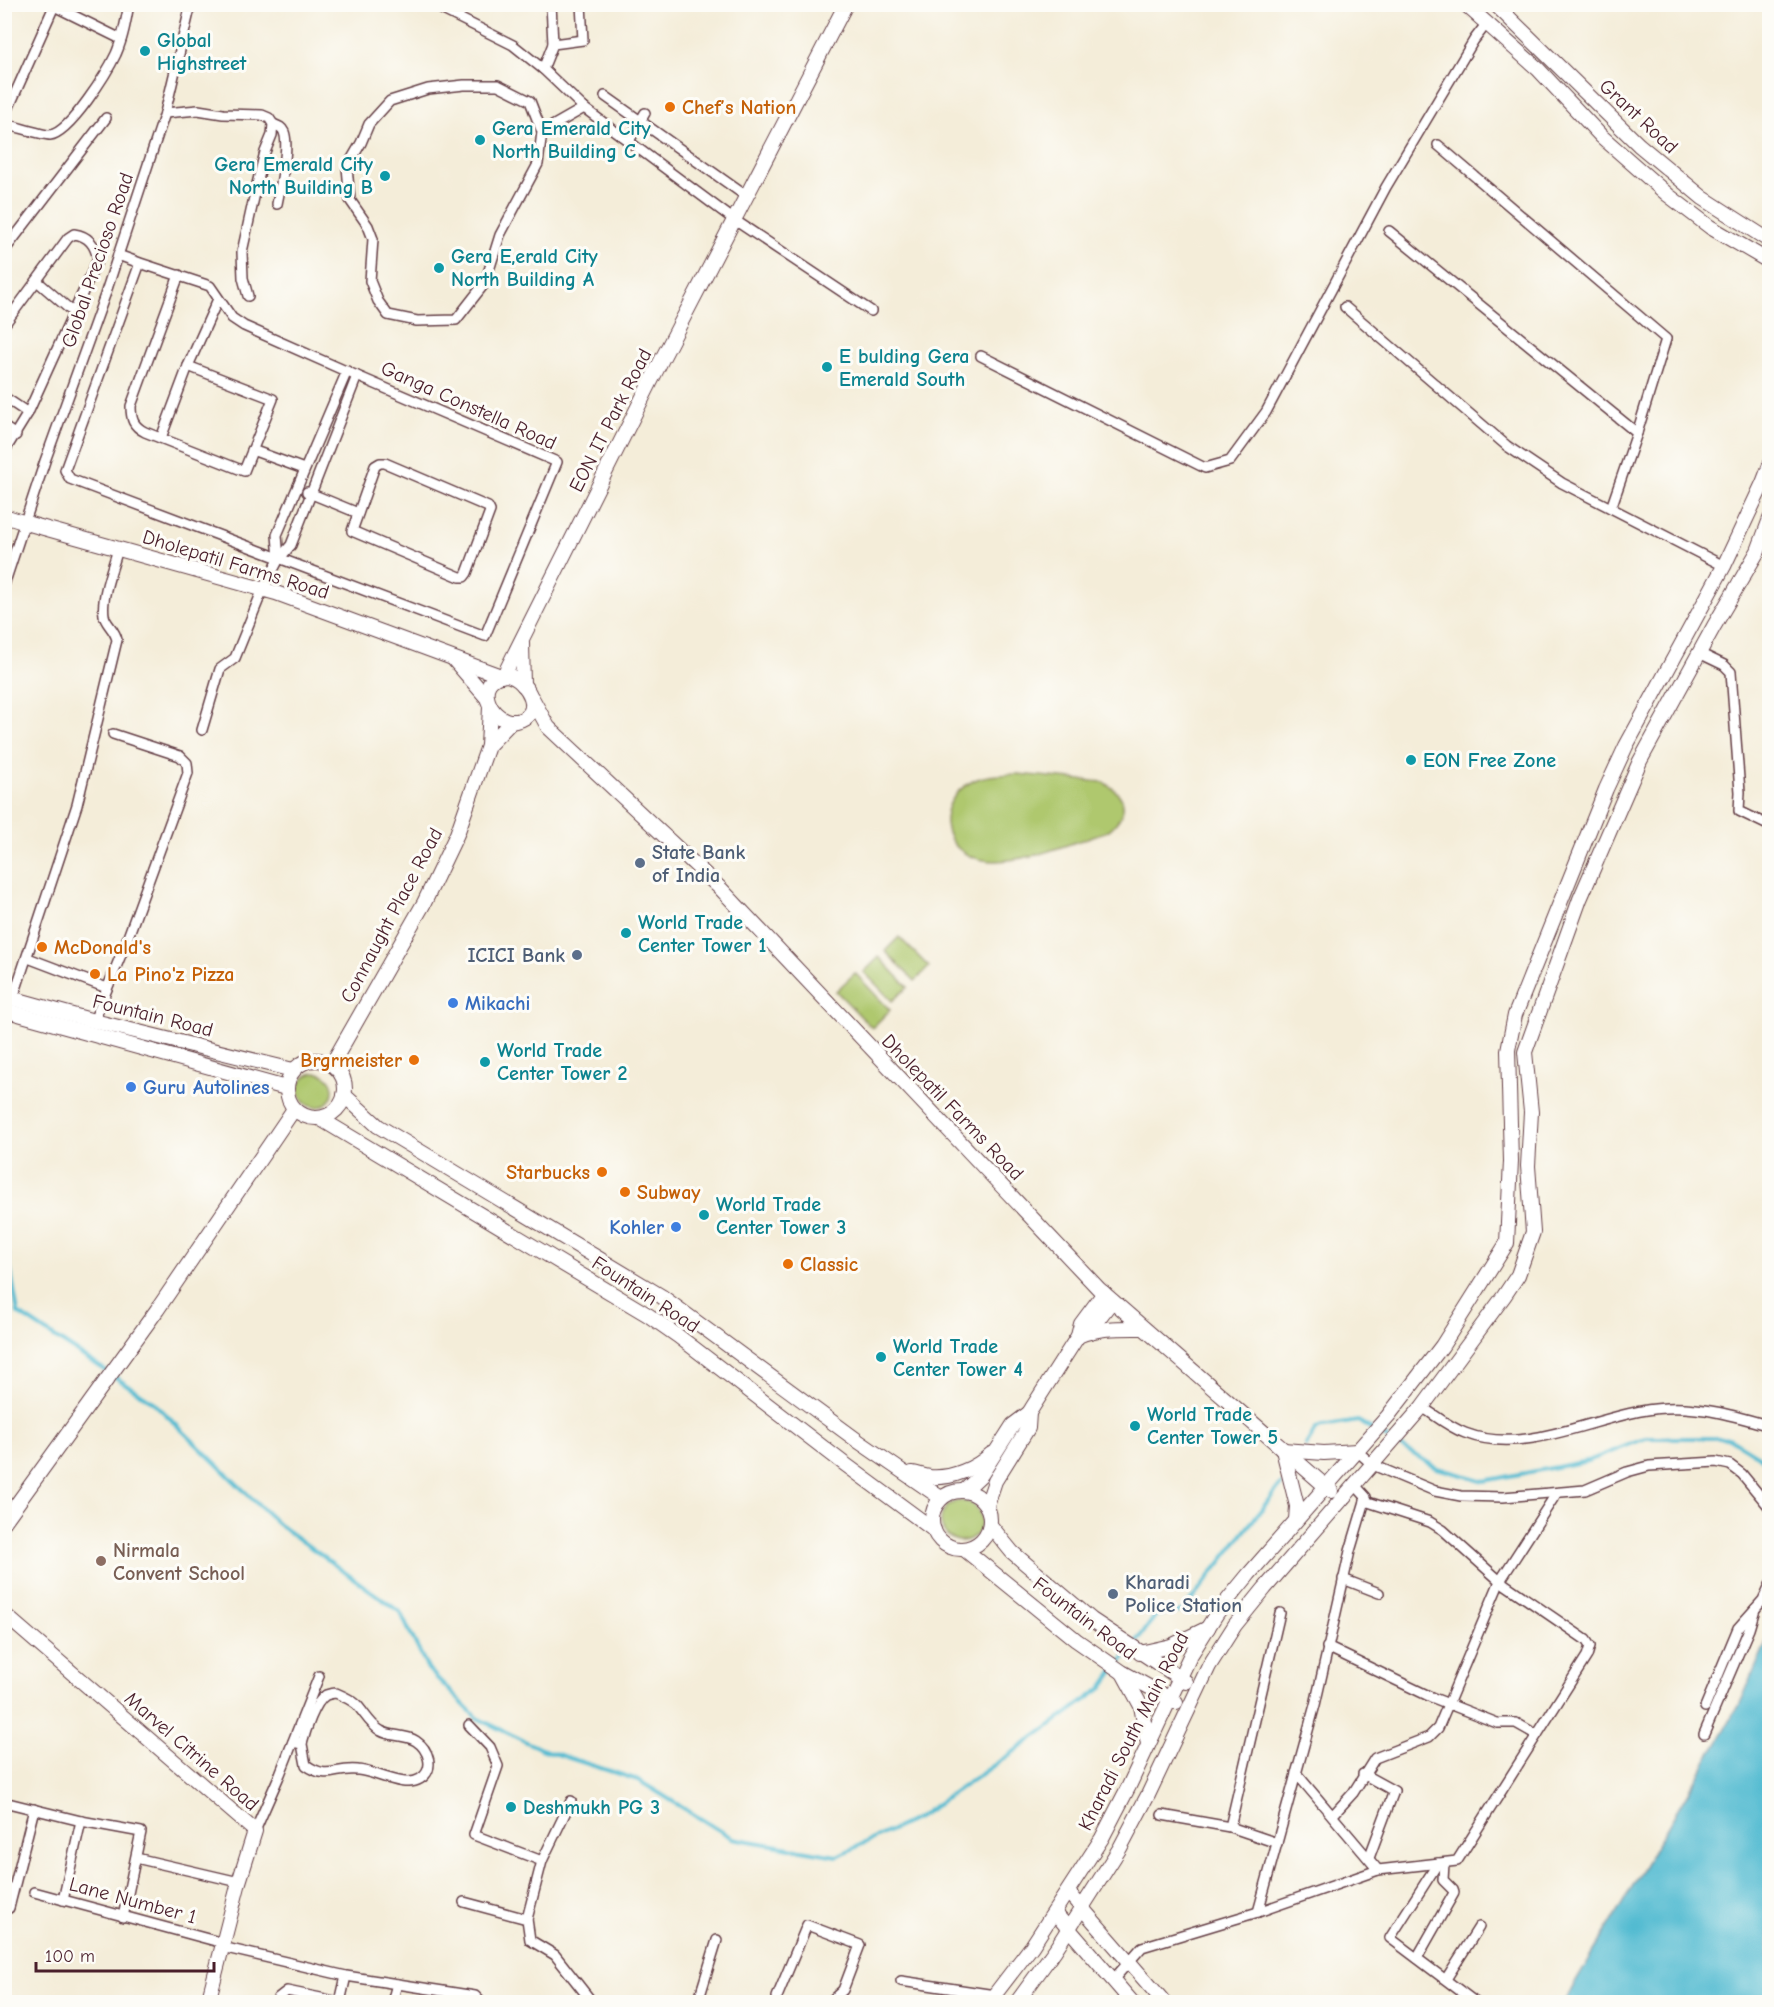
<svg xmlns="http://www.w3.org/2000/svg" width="1774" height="2007" font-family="'Comic Neue',sans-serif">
<rect width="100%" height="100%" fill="#fdfcf7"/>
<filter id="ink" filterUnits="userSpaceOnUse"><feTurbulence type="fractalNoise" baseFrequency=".0167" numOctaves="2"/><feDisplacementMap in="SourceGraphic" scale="12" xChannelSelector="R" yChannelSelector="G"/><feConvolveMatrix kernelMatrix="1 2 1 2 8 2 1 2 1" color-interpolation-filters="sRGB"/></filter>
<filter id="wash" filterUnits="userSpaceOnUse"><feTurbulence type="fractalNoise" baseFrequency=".008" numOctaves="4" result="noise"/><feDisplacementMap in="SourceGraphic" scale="24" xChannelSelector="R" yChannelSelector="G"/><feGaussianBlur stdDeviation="1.35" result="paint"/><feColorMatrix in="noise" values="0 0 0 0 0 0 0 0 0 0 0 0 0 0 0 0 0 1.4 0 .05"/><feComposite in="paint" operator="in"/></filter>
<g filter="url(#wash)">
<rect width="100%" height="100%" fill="#f4edd9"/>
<!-- green -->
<g fill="#afc86e" stroke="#7c744c" stroke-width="1.5">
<path d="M 1018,774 L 1103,782 C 1128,796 1130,812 1108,831 C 1073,842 1020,866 984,860 C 938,853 933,801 973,781 C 986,774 1003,775 1018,774 Z"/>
<polygon points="899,937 929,967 915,981 885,951"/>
<polygon points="879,957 908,987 892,1001 864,972"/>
<polygon points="855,973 890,1010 872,1028 836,991"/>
<circle cx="316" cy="1090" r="17"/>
<circle cx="961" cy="1521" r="20"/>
</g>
<!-- water -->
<polygon fill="#53bbd1" stroke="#4e6d7e" stroke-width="1.5" points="1769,1636 1769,2002 1564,2002 1739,1706"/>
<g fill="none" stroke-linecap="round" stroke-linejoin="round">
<!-- stream -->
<g stroke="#53bbd1" stroke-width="4">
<polyline points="4,1232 18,1313 153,1402 278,1524 400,1612 428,1669 477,1718 541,1749 638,1780 732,1838 837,1856 917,1818 1025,1744 1102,1688 1114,1671"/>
<polyline points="1395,1443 1437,1468 1484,1481 1588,1461 1646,1438 1729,1438 1770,1463"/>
<polyline points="1306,1445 1316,1428 1358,1421 1389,1439"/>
<polyline points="1135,1644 1156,1615 1183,1611 1281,1484"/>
<polyline points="1119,1665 1130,1650"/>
</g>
</g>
</g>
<g filter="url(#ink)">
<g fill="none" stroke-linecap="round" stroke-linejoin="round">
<!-- street casing -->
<g stroke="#643e45" stroke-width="12">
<g id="street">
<path d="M 55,4 L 5,116 L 6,122 L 9,125 C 18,127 42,135 50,135 C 70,133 108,71 116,54 C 123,38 126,21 129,4"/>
<polyline points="431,4 513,45 543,69 584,108 733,219 871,311"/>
<polyline points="551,4 553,44"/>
<polyline points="54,6 121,39"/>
<polyline points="543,69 553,44 583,40 581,4"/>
<polyline points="605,96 746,196"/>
<polyline points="165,113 198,110 223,114 262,115 269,118 273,124 272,135 265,152 257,184 242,252 243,278 248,296"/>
<path d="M 273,124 C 278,126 282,127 284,132 C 290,147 280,188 277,204"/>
<polyline points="542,132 538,164 500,235 485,283 456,320 417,321 388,315 378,301 370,281 373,239 368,226 350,200 347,167 361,143 369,124 390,101 428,89 464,85 498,85 530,101 542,132 584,108"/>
<polyline points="629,141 645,113"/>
<polyline points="1438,145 1666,339 1637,433"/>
<polyline points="1389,231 1637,433 1611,508"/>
<polyline points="4,251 106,118"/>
<polyline points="118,255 140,263 65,470 70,479 485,636 557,462 357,376 244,326 232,318 210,286 140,263"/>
<path d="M 179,275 L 131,406 C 131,419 133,426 145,432 L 244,471 L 273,399 L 188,366"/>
<polyline points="37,281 74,313"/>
<polyline points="1345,307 1507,446 1562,483 1724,566"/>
<path d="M 4,325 L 68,238 L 74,234 C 89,236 95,245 98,259 L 28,413 L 4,452"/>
<polyline points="981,356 1205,468 1230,461 1266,412 1386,187 1474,40 1487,23"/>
<polyline points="4,397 28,413"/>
<polyline points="4,427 16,435"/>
<polyline points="161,438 188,366 218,299"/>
<polyline points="252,450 304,469"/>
<polygon points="380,463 385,463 488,507 490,511 467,573 464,577 460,577 352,531 375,466"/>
<polyline points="307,492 358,513"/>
<polyline points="279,559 277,535 347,371"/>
<polyline points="4,585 45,461 105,295 165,113 191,4"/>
<polyline points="1699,653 1724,665 1731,672 1740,792 1739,811 1770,826"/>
<polyline points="202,730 220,669 235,658 263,589 279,559 291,545 357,376"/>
<polyline points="28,958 107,988"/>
<path d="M 13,998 L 77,805 L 117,640 C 115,629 105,624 104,615 C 101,596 113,567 118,549"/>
<polyline points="94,1021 125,945 188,773 187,763 180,756 113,734"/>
<path d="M 1422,1407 C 1436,1416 1449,1427 1465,1433 C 1530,1458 1601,1411 1666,1408 C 1702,1406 1736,1416 1770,1426"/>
<polyline points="1357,1451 1373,1465 1435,1491 1461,1496 1503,1497 1585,1490 1627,1472 1649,1466 1716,1462 1730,1465 1742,1474 1770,1508"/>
<polyline points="1343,1579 1379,1593"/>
<polyline points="1327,1647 1431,1697 1497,1723 1516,1723 1537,1735"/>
<polyline points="1705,1707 1738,1628 1763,1600 1770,1585"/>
<polyline points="469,1725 490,1747 498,1766 474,1835 542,1861"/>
<polyline points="1704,1734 1749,1629 1755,1609"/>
<path d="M 293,1742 L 302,1744 C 305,1732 315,1701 326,1695 C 329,1694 333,1693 336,1693 C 343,1696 350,1699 356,1704 C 364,1712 370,1725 381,1731 C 391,1737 405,1734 416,1741 C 428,1749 436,1769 420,1779 C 404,1789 375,1771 358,1770 C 335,1767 329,1781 306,1765 L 302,1744"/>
<polyline points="1296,1773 1378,1870"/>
<polyline points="1363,1774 1394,1791 1369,1858"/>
<polyline points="571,1801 542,1861 527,1919 530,1940 555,1955 592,2002"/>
<polyline points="4,1802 81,1821 141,1832 123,1917"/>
<polyline points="1162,1815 1230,1827 1277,1843"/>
<polyline points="1333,1815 1353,1793 1375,1758 1429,1737 1438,1728 1500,1581 1556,1494"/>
<polyline points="1230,1827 1280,1613"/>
<polyline points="255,1831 280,1774 319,1676"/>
<polyline points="136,1858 239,1882"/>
<polyline points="1438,1863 1390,1938 1475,2002"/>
<polyline points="34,1892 223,1943"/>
<polyline points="63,1900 81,1821"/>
<polyline points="464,1902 527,1919"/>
<polyline points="9,1908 34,1809"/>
<polyline points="1258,1912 1315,1705 1350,1551 1365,1501 1366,1497 1355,1485"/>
<polyline points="222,1947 346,1976 475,1996 479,2000 478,2002"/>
<polyline points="1417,1958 1454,1893 1453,1890 1443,1880 1444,1863"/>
<polyline points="1446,1979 1479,1927"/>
<polyline points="901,1981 995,1995"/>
<polyline points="1112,1981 1142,1947 1258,1912 1378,1870 1457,1861 1587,1656 1590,1646 1586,1640 1500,1581 1443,1530 1430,1522 1365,1501"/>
<polyline points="777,1997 807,1925 860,1945 843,1990 830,2002"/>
<polyline points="276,2002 278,1998 287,1991 340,2002"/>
<polyline points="340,2002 346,1976"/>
<polyline points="392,2002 397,1984"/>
<polyline points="698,2002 717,1940"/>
</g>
</g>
<!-- secondary casing -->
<g stroke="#643e45" stroke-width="16">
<g id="secondary">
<polyline points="1465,4 1538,69 1601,136 1668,195 1710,227 1770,262"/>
<polyline points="1495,4 1639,145 1703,198 1770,241"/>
<polyline points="4,516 26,523 276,593 501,676"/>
<polyline points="522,643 523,685"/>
<polyline points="455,661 487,698"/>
<polyline points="504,675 662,359 846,4"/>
<path d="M 507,675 C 529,680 546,715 516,721 C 490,725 470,677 507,675 Z"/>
<polyline points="532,698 548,727 721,889 1099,1289 1331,1491"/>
<polyline points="488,746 512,721"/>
<polyline points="4,996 94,1021 293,1070"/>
<polyline points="4,1010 286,1088"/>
<circle cx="316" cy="1089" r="29"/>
<polyline points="332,1064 424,903 457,834 488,746 490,707"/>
<polyline points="344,1095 378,1126 661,1296 858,1441 941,1498"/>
<polyline points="319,1118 648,1315 678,1336 842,1462 934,1530"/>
<polyline points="1089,1331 1112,1301"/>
<path d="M 1078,1336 C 1099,1327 1120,1328 1143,1328"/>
<path d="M 912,1473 C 918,1474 924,1476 930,1477 C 952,1479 976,1468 991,1454"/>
<polyline points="965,1490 981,1475 1013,1425 1029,1413"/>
<circle cx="961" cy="1520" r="29"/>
<polyline points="987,1505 995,1481 1028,1428 1029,1413 1032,1408 1078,1336 1081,1324 1104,1293"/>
<polyline points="1296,1520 1297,1506 1283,1450 1324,1453 1357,1451"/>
<polyline points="4,1522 157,1310 294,1109"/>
<polyline points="990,1525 1012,1552 1092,1620 1186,1682"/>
<polyline points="964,1549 1076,1640 1122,1672 1176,1702"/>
<polyline points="4,1614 255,1831 239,1882 208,2002"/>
<polyline points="1140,1653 1171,1646 1208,1628"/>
<polyline points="1123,1673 1141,1706 1148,1744"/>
<polyline points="1068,1892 1164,2002"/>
<polyline points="1055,1913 1132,2002"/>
<polyline points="989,2002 1032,1946 1102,1838 1129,1786 1190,1656 1217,1613 1249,1574 1388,1416 1442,1346 1507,1243 1511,1161 1508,1050 1515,1015 1606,789 1626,746 1724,566 1763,483 1770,465"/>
<polyline points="1017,2002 1055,1950 1120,1848 1148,1795 1209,1666 1235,1625 1265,1588 1422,1407 1504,1296 1518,1275 1533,1232 1528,1166 1531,1112 1525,1052 1580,899 1640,761 1714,626 1758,551 1770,519"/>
</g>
</g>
<!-- street -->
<use href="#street" stroke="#fff" stroke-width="9"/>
<!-- secondary -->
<use href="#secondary" stroke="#fff" stroke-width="14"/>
</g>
</g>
<!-- markers -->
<g fill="#0f9aa8" stroke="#fdfcf7" stroke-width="2">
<circle cx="145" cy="51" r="6"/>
<circle cx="480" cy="140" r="6"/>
<circle cx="385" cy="176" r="6"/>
<circle cx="439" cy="268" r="6"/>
<circle cx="827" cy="367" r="6"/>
<circle cx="1411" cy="760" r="6"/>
<circle cx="626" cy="933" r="6"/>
<circle cx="485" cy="1062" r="6"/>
<circle cx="704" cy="1215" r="6"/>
<circle cx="881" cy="1357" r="6"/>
<circle cx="1135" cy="1426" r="6"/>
<circle cx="511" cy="1807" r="6"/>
</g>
<g fill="#e8710a" stroke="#fdfcf7" stroke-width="2">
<circle cx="670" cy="107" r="6"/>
<circle cx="42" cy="947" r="6"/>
<circle cx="95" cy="974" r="6"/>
<circle cx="414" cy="1060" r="6"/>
<circle cx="602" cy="1172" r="6"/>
<circle cx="625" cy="1192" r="6"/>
<circle cx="788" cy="1264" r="6"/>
</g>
<g fill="#5c6f8a" stroke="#fdfcf7" stroke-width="2">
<circle cx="640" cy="863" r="6"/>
<circle cx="577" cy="955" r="6"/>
<circle cx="1113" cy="1594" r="6"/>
</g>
<g fill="#3f7fe0" stroke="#fdfcf7" stroke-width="2">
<circle cx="453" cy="1003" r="6"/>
<circle cx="131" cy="1087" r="6"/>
<circle cx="676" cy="1227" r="6"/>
</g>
<circle fill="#8d6e63" stroke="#fdfcf7" stroke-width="2" cx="101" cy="1561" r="6"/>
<g text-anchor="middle" stroke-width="6" stroke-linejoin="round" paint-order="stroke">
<!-- culture labels -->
<g font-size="20" font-weight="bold" fill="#0d838f" stroke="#fdfcf7" text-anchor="start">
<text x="157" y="47">Global<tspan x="157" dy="23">Highstreet</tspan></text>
<text x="492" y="135">Gera Emerald City<tspan x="492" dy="23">North Building C</tspan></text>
<text x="373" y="171" text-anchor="end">Gera Emerald City<tspan x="373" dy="23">North Building B</tspan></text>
<text x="451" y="263">Gera E,erald City<tspan x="451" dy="23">North Building A</tspan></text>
<text x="839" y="363">E bulding Gera<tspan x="839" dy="23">Emerald South</tspan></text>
<text x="1423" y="767">EON Free Zone</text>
<text x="638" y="929">World Trade<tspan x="638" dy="23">Center Tower 1</tspan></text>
<text x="497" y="1057">World Trade<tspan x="497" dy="23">Center Tower 2</tspan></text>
<text x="716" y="1211">World Trade<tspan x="716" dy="23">Center Tower 3</tspan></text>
<text x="893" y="1353">World Trade<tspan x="893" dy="23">Center Tower 4</tspan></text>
<text x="1147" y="1421">World Trade<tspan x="1147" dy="23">Center Tower 5</tspan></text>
<text x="523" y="1814">Deshmukh PG 3</text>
</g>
<!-- food labels -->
<g font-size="20" font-weight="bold" fill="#c56008" stroke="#fdfcf7" text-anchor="start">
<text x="682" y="114">Chef’s Nation</text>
<text x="54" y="954">McDonald's</text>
<text x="107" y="981">La Pino'z Pizza</text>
<text x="402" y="1067" text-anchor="end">Brgrmeister</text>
<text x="590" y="1179" text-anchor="end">Starbucks</text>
<text x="637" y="1199">Subway</text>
<text x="800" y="1271">Classic</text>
</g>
<!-- street labels -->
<g font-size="20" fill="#4a1f2b" stroke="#fdfcf7">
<text transform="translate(1639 116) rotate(43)" y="7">Grant Road</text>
<text transform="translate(97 260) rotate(-71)" y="7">Global Precioso Road</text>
<text transform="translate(469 405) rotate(24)" y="7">Ganga Constella Road</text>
<text transform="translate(610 420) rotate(-63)" y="7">EON IT Park Road</text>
<text transform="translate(236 564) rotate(17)" y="7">Dholepatil Farms Road</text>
<text transform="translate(391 915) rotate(-62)" y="7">Connaught Place Road</text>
<text transform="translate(153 1015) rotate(14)" y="7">Fountain Road</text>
<text transform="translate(953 1107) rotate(46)" y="7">Dholepatil Farms Road</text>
<text transform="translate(646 1294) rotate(33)" y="7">Fountain Road</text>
<text transform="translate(1085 1618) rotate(37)" y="7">Fountain Road</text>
<text transform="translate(1133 1731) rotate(-63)" y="7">Kharadi South Main Road</text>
<text transform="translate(192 1751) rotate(41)" y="7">Marvel Citrine Road</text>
<text transform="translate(133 1900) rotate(15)" y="7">Lane Number 1</text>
</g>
<!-- service labels -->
<g font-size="20" font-weight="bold" fill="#4e5e75" stroke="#fdfcf7" text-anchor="start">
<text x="652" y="859">State Bank<tspan x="652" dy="23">of India</tspan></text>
<text x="565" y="962" text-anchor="end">ICICI Bank</text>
<text x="1125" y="1589">Kharadi<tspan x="1125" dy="23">Police Station</tspan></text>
</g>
<!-- shop labels -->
<g font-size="20" font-weight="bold" fill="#366cbe" stroke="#fdfcf7" text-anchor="start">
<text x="465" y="1010">Mikachi</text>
<text x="143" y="1094">Guru Autolines</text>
<text x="664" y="1234" text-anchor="end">Kohler</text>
</g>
<!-- education labels -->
<g font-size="20" font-weight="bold" fill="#785e54" stroke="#fdfcf7" text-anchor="start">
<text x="113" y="1557">Nirmala<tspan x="113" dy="23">Convent School</tspan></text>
</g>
</g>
<!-- margin -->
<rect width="1774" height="2007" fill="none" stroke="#fdfcf7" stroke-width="24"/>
<!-- scale -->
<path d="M36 1962v9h178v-9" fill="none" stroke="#4a1f2b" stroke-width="3"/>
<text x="45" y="1962" font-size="18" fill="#4a1f2b" stroke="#fdfcf7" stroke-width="4.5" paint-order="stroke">100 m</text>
</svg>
